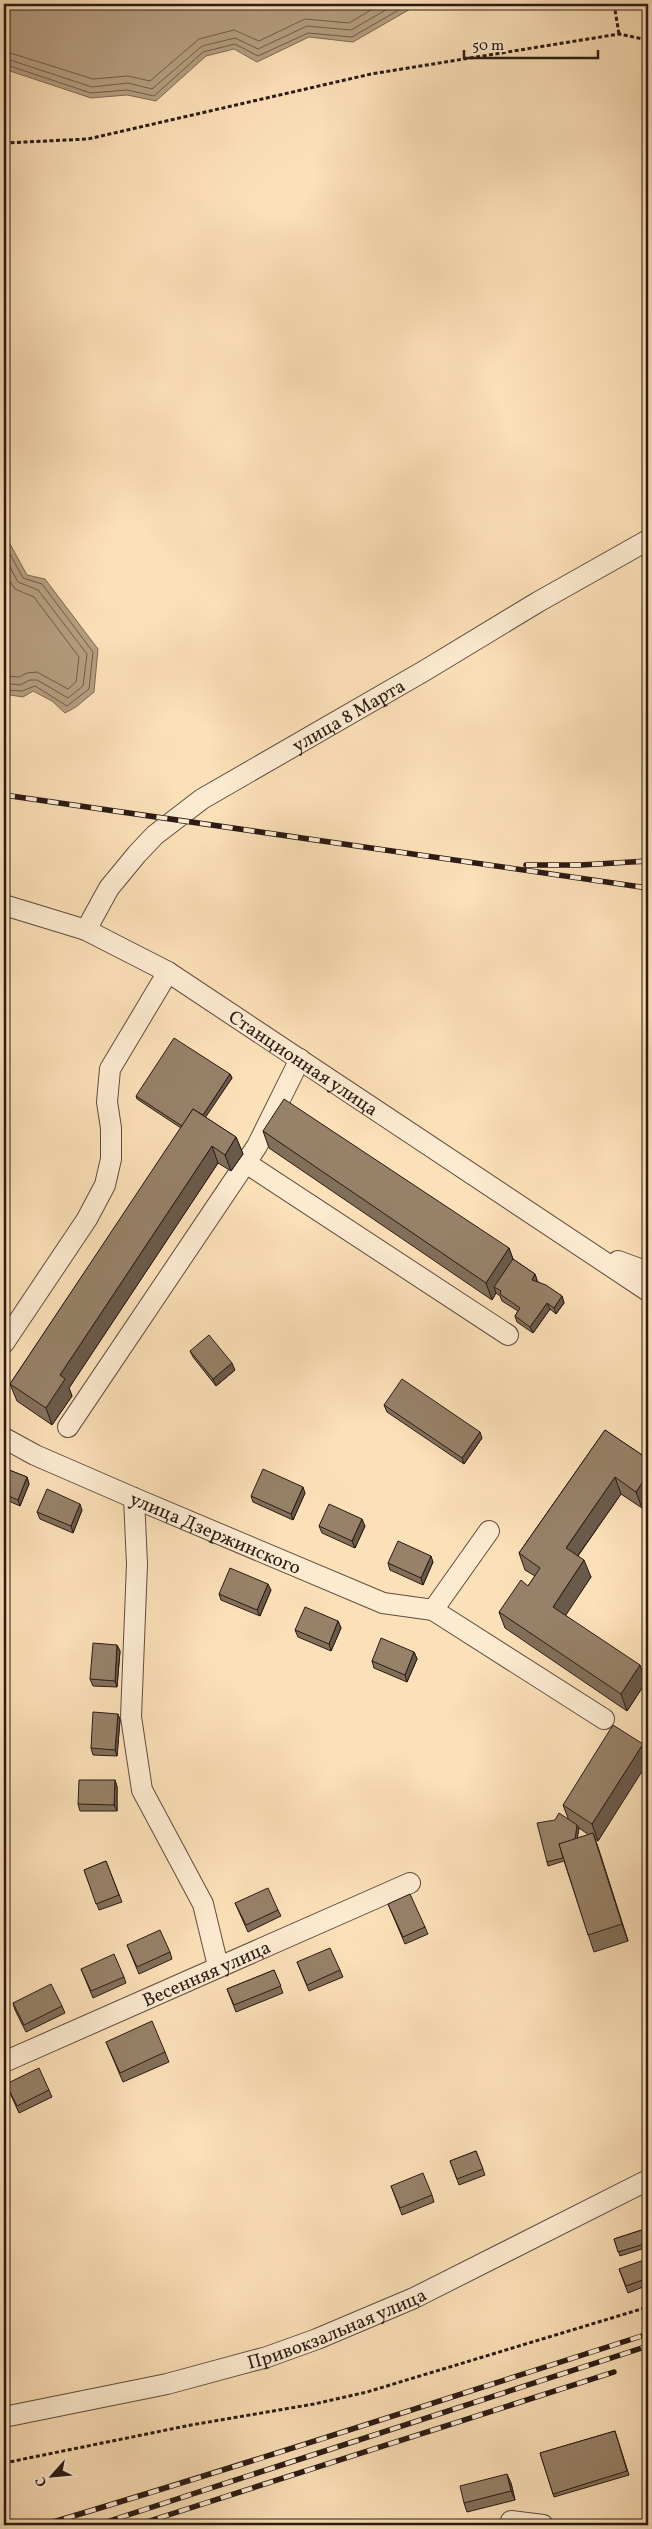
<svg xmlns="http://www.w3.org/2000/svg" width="652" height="2529" font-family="Vollkorn,serif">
<rect width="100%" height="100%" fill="#fce0b8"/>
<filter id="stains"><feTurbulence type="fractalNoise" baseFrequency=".004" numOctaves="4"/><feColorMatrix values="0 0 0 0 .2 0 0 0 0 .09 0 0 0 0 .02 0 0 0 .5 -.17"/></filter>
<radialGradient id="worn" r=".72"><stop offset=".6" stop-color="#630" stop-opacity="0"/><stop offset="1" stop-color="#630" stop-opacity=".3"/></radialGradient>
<!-- water -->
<g fill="#b59d80" stroke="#7d6955">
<polygon points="4,4 419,4 353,42 309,37 257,62 234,49 206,56 156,101 127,95 91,98 4,69"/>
<polygon points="4,533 27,575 45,579 98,649 94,692 76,707 65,713 52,701 33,691 23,697 4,694"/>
</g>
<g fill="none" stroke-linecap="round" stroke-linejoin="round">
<!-- shore -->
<g stroke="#705c4a" stroke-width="1">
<polyline points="4,51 93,79 128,76 150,81 199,39 234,30 259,41 305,19 349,23 381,4"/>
<polyline points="4,58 92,87 128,83 152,89 202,46 235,38 258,49 307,26 351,30 396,4"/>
<polyline points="4,64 91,93 127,90 154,96 203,52 235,44 258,56 308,33 352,37 409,4"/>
<polyline points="4,543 23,578 42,584 93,652 89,689 67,706 35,686 22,691 4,690"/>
<polyline points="4,556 18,582 38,590 87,654 83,686 68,698 37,680 30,680 20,685 4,683"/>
<polyline points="4,572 15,589 34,597 79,657 76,682 68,689 37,672 27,673 19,677 4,676"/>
</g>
<!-- minor casing -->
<g stroke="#5e4c3d" stroke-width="22">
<g id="minor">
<path id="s1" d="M 4,905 L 86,930 L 168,972 L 648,1291"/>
<path id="s2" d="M 86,930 L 109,888 L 137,854 L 155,835 L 202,799 L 424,671 L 538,602 L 648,540"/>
<polyline points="246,1163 508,1335"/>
<polyline points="618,1261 648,1272"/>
<polyline points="4,1343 87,1219 105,1185 111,1159 111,1128 107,1102 110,1069 168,972"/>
<polyline points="68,1427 257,1146 300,1059"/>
<path id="s3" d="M 4,1438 L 35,1455 L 134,1498 L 383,1603 L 433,1610 L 604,1719"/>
<polyline points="134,1498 137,1564 131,1717 142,1790 203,1904 218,1966"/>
<polyline points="433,1610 489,1531"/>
<path id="s4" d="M 4,2062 L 410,1883"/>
<path id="s5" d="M 4,2417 L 167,2384 L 267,2357 L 317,2339 L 414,2298 L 648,2180"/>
<polyline points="511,2521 543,2525"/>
</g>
</g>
<!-- path -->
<g stroke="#2a1a14" stroke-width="3" stroke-dasharray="4 2.5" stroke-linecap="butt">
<polyline points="614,4 619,34"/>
<polyline points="4,143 88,139 371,74 619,34 648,40"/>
<polyline points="4,2463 191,2425 314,2404 367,2392 648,2307"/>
</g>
<!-- minor -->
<use href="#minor" stroke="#fdebd1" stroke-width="20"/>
<!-- rail casing -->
<g stroke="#2a1a14" stroke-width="5.5">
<g id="rail">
<polyline points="4,795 648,888"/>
<polyline points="526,865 581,865 648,861"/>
<path d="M 43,2525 C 246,2465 447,2398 648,2334"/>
<polyline points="97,2525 648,2346"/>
<polyline points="137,2525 614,2372"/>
</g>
</g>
<!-- rail -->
<use href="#rail" stroke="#fdebd1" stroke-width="4" stroke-dasharray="11" stroke-linecap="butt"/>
</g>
<!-- wall -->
<g fill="#826f5a" stroke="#2a1a14" fill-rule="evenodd">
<polygon points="230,1074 232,1078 205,1117 236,1137 243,1154 231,1171 218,1163 69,1388 72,1396 52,1425 17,1401 10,1384 181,1128 137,1099 136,1096"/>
<polygon points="263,1131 509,1248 513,1259 535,1274 537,1280 537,1281 562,1296 564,1303 556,1314 550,1309 533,1333 517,1322 515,1316 518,1311 502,1301 500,1296 496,1293 492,1300 269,1148"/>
<polygon points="190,1351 235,1370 216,1386 193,1357"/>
<polygon points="384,1405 482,1438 464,1464 387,1412"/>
<polygon points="605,1430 648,1459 642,1508 621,1494 578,1556 591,1577 565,1615 646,1682 627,1711 505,1628 499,1612 528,1586 535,1576 525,1570 519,1553"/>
<polygon points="4,1468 27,1477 29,1484 20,1506 4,1499"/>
<polygon points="305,1493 293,1520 253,1502 251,1496"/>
<polygon points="82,1510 73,1533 40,1519 37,1512"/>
<polygon points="319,1526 365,1526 355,1548 322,1533"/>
<polygon points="433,1562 423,1585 390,1570 388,1563"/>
<polygon points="271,1590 260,1616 221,1600 219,1594"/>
<polygon points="338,1621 341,1628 331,1651 298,1637 295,1630"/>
<polygon points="117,1645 120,1651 117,1687 93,1686 90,1679"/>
<polygon points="414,1652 417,1659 407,1682 374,1668 372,1661"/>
<polygon points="118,1714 120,1720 117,1756 93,1755 91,1748"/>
<path d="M 648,1759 L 598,1841 L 595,1839 L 628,1941 L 594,1952 L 564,1861 L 548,1866 L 547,1862 L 568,1818 L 563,1805 ZM 579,1828 L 589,1835 L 577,1838 Z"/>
<polygon points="115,1780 117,1787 117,1811 80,1811 78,1804"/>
<polygon points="106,1861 122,1902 99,1910 84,1870"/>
<polygon points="235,1903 278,1910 281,1916 248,1932"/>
<polygon points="388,1904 425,1927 428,1934 405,1944"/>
<polygon points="127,1945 170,1952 172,1959 139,1974"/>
<polygon points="297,1962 340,1970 343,1977 309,1991"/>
<polygon points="81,1969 124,1977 126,1983 93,1998"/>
<polygon points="274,1970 283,1993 236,2012 227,1989"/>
<polygon points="13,2003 62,2006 65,2013 26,2032 15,2010"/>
<polygon points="106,2042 165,2052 169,2062 123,2082"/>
<polygon points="6,2084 49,2090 52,2097 19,2113"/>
<polygon points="476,2151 485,2175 459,2185 450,2161"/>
<polygon points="391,2186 432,2195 434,2202 402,2215"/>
<polygon points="648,2228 648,2247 620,2256 614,2239"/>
<polygon points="619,2269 648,2272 648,2285 628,2293"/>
<polygon points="615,2431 629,2475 554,2497 540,2453"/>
<polygon points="511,2483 515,2500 467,2512 464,2503"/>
</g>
<!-- shaded-wall -->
<g fill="#6a5a4a" stroke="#2a1a14">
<polygon points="230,1074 232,1078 193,1136 192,1132"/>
<polygon points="236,1137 243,1154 231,1171 225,1155"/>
<polygon points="212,1146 218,1163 69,1388 72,1396 52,1425 46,1408 60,1375"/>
<polygon points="509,1248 515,1265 494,1287 496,1293 492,1300 486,1283"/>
<polygon points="535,1274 537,1280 534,1286 532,1280"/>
<polygon points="562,1296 564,1303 556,1314 554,1308"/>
<polygon points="547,1303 550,1309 533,1333 530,1327"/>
<polygon points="232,1363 235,1370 216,1386 213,1379"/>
<polygon points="480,1432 482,1438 464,1464 462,1458"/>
<polygon points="648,1474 648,1499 642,1508 636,1492"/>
<polygon points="27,1477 29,1484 20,1506 18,1500"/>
<polygon points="615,1477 621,1494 572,1564 566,1548"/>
<polygon points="303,1487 305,1493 293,1520 291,1514"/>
<polygon points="80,1504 82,1510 73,1533 71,1526"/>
<polygon points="362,1519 365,1526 355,1548 352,1541"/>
<polygon points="431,1556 433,1562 423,1585 421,1578"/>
<polygon points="584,1560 591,1577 560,1624 553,1607"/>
<polygon points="268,1584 271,1590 260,1616 257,1610"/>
<polygon points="338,1621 341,1628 331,1651 329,1644"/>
<polygon points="117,1645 120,1651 117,1687 115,1681"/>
<polygon points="414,1652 417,1659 407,1682 405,1675"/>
<polygon points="640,1665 646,1682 627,1711 621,1694"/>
<polygon points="118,1714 120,1720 117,1756 115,1750"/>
<polygon points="643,1744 648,1759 648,1762 598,1841 592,1824"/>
<polygon points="115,1780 117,1787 117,1811 114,1805"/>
<polygon points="577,1825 579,1828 574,1858 573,1855"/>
<polygon points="593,1833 599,1850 628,1941 622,1924"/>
<polygon points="507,2474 511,2483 515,2500 511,2491"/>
</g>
<!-- building -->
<g fill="#978169" stroke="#2a1a14">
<polygon points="174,1038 230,1074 203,1115 193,1109 182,1126 136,1096"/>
<polygon points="284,1099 509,1248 486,1283 263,1131"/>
<polygon points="193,1109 236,1137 225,1155 212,1146 60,1375 65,1379 46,1408 10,1384"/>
<polygon points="513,1259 535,1274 532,1280 546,1285 562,1296 554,1308 547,1303 530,1327 515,1316 520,1308 500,1294 501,1291 494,1287"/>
<polygon points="209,1335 232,1363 213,1379 190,1351"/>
<polygon points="402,1379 480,1432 462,1458 384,1405"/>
<polygon points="605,1430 648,1459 648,1474 636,1492 615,1477 566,1548 584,1560 553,1607 640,1665 621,1694 499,1612 521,1580 528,1586 540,1568 519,1553"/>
<polygon points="4,1468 27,1477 18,1500 4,1494"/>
<polygon points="263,1469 303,1487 291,1514 251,1496"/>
<polygon points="47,1489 80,1504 71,1526 37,1512"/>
<polygon points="329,1504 362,1519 352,1541 319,1526"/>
<polygon points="398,1541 431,1556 421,1578 388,1563"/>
<polygon points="230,1568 268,1584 257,1610 219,1594"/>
<polygon points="305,1607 338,1621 329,1644 295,1630"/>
<polygon points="381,1638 414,1652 405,1675 372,1661"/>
<polygon points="93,1643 117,1645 115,1681 90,1679"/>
<polygon points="93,1712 118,1714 115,1750 91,1748"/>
<polygon points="613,1725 643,1744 592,1824 563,1805"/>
<polygon points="79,1780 115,1780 114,1805 78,1804"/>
<polygon points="559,1813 577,1825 575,1839 559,1844 563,1858 547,1862 537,1823 555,1820"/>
<polygon points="593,1833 622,1924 588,1935 559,1844"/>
<polygon points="106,1861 119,1895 96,1904 84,1870"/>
<polygon points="268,1888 278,1910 246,1925 235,1903"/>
<polygon points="410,1894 425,1927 403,1937 388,1904"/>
<polygon points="160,1930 170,1952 137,1967 127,1945"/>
<polygon points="330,1948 340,1970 307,1985 297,1962"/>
<polygon points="114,1954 124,1977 91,1991 81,1969"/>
<polygon points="274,1970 281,1986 234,2005 227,1989"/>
<polygon points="51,1984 62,2006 24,2025 13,2003"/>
<polygon points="152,2021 165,2052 120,2073 106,2042"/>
<polygon points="39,2068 49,2090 17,2106 6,2084"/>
<polygon points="476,2151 483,2169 457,2179 450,2161"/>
<polygon points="423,2173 432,2195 400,2208 391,2186"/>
<polygon points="648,2228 648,2243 618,2252 614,2239"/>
<polygon points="644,2260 648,2272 648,2278 626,2286 619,2269"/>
<polygon points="615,2431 627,2471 553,2494 540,2453"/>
<polygon points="507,2474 511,2491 464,2503 460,2486"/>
</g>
<g text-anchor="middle" stroke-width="4" stroke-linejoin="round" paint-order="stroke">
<!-- street labels -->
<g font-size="19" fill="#2a1a14" stroke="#fdebd1">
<text dy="7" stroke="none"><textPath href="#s2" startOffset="346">улица 8 Марта</textPath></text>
<text dy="7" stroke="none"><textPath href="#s1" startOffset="341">Станционная улица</textPath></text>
<text dy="7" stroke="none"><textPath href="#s3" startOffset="232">улица Дзержинского</textPath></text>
<text dy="7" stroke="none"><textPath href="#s4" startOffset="221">Весенняя улица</textPath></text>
<text dy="7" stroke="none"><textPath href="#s5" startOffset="345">Привокзальная улица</textPath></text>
</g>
</g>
<!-- margin -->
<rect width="652" height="2529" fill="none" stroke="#fce0b8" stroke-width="20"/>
<rect x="5" y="5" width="642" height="2519" fill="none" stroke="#2a1a14" stroke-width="2.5"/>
<rect x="10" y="10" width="632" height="2509" fill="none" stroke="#2a1a14"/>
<!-- north arrow -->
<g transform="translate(52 2476) rotate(243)" stroke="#fdebd1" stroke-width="4" paint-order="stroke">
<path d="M0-4L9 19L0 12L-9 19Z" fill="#2a1a14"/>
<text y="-8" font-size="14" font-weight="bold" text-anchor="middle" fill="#2a1a14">С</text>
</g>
<!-- scale -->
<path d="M464 50v8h134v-8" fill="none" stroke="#2a1a14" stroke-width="2.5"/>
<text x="472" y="50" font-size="15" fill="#2a1a14" stroke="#fdebd1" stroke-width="4" paint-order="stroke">50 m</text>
<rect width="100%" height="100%" filter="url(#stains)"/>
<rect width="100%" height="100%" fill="url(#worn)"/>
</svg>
